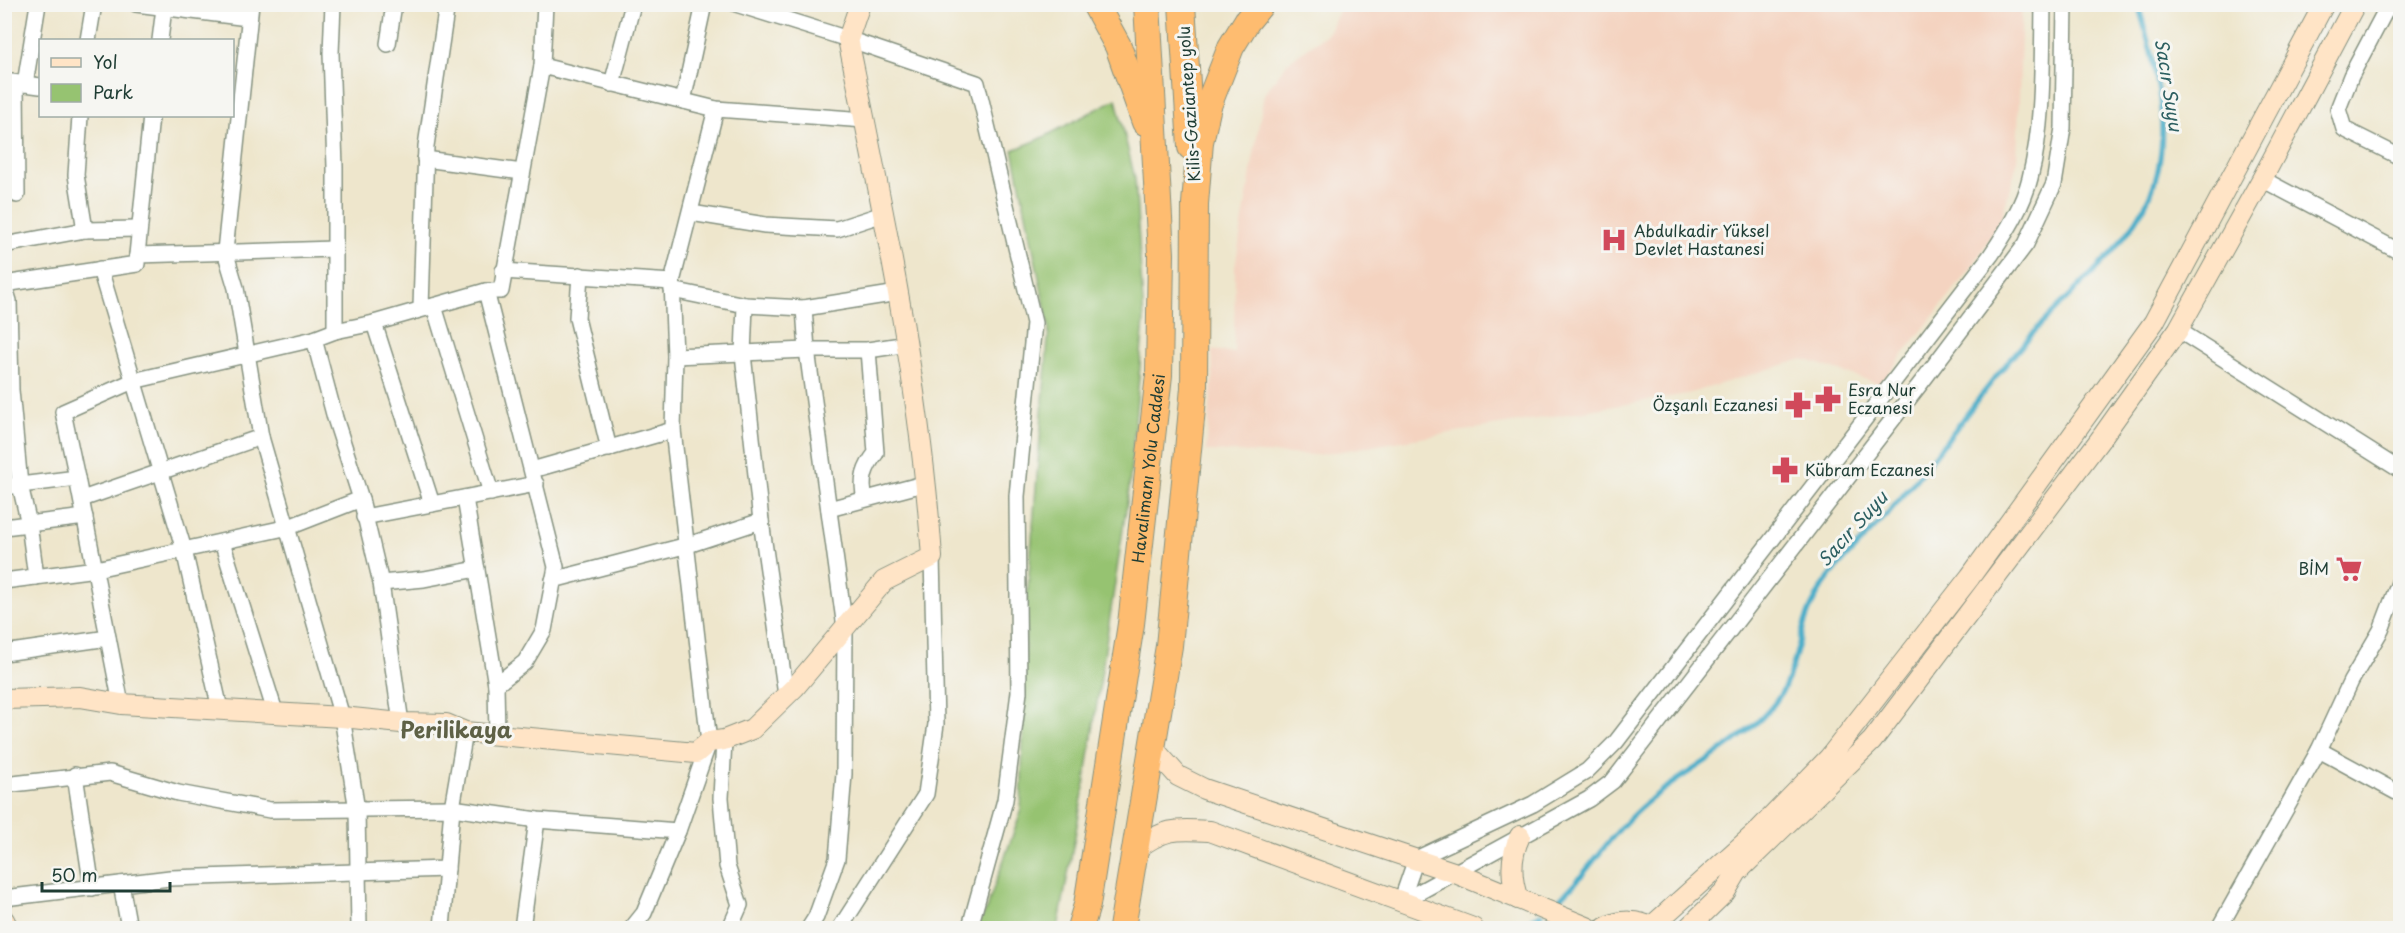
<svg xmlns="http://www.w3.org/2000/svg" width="2405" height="933" font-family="'Playpen Sans',sans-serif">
<rect width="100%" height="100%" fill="#f6f6f2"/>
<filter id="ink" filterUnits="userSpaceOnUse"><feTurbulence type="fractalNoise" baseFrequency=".0167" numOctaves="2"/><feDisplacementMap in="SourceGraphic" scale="12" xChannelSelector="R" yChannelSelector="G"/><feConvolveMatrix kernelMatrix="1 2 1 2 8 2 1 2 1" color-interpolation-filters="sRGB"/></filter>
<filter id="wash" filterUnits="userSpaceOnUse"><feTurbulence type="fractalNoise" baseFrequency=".008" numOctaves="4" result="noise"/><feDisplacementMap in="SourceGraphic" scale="24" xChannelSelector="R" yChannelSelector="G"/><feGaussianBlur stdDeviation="1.35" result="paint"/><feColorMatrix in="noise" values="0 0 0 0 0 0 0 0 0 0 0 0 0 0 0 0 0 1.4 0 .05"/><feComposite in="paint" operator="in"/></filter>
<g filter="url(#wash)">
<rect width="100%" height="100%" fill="#eee6cc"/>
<!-- built -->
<polygon fill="#f4d3c0" points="1343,4 2022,5 2017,163 2002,216 1974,264 1880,384 1803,359 1687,394 1317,455 1206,451 1213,376 1212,350 1234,353 1235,267 1264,94 1288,62 1327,34"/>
<!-- green -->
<polygon fill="#96c371" stroke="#5a8052" stroke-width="1.5" points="1116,99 1135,179 1144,321 1129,489 1086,777 1058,928 976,928 985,912 1021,812 1026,612 1049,327 1013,150 1040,139"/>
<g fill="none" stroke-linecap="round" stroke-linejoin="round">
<!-- stream -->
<g stroke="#4aadc9" stroke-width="5">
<path d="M 1551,906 C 1584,880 1604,842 1635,813 C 1676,774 1732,752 1770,709 C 1800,675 1795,630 1818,594 C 1835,565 1867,538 1889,512 C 1928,467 1962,419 1999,373 C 2018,349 2039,326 2060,305 C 2093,272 2131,239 2150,195 C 2175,136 2155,63 2138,4"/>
<polyline points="1517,928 1541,914"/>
</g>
</g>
</g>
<g filter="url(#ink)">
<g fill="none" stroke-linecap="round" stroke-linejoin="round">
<!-- street casing -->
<g stroke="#869280" stroke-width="18">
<g id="street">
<polyline points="136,4 248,18"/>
<polyline points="251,4 225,251 236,288 261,437 342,717 357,810 359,928"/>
<polyline points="333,4 331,53 335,167 335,331"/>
<polyline points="736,4 848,39 977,83 1034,323 1017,496 1019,692 1005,800 971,923 967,928"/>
<polyline points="2389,4 2351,76 2338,109 2344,129 2400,157"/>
<polyline points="88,40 94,4"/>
<polyline points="160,40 164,8"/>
<polyline points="388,44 394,4"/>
<polyline points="542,66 716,109 865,120"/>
<polyline points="4,81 40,86"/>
<polyline points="16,83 17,195"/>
<polyline points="25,84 38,4"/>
<polyline points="612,84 633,4"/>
<polyline points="683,101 704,4"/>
<polyline points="80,116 76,175 85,230"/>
<polyline points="151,116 137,255 334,249"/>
<polyline points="425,159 522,172"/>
<polyline points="2262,179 2400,252"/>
<polyline points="691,213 765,225 837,229 883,214"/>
<polyline points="4,245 85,230 138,229"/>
<polyline points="100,269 184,550 220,709"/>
<polyline points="503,271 672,282"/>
<polyline points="580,275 577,318 609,449"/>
<polyline points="4,284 137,264 137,255"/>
<polyline points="4,285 9,301 11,390 20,485 29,524 36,577"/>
<polyline points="672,290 745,305 804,308 898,293"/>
<polyline points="486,291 556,567 544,630 525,662 496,685 497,735"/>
<polyline points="745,305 743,354 761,521 786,695"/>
<polyline points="434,306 491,493"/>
<polyline points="421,308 426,146 447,4"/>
<polyline points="804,308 807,350 845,628 844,774 837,859 816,917 809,928"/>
<polyline points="374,323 432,504"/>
<polyline points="2178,330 2400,470"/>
<polyline points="314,339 335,418 361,499 381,583 401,723"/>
<polyline points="675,356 807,350 868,350 908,344"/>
<polyline points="532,470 673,430"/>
<polyline points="77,478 63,412 133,381 314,339 335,331 374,323 486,291 501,291 542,66 545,4"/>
<polyline points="4,487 77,478 121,704"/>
<polyline points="465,498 496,685"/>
<path d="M 865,498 C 860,480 865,467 876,453 L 868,350"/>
<polyline points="82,499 261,437"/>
<polyline points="829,509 927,483"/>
<polyline points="364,517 536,484"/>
<polyline points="4,527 85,517"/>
<polyline points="222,542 276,715"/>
<polyline points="553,580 688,545 761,521"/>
<polyline points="4,581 96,569 289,527 361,499"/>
<polyline points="381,583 424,579 477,569"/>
<polyline points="4,653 108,638"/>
<polyline points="724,740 721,798 727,866 740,905 730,928"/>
<polyline points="2319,750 2400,794"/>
<polyline points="75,775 92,888"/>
<polyline points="4,785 110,773 178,793 270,810 452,808 537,820 678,831"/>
<polyline points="121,884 129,928"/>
<polyline points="4,898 170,878 447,869"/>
<polyline points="1401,902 1589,799 1613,781 1924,379 2026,244 2054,184 2063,128 2065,4"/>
<path d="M 1401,902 L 1416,859 L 1533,804 L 1587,771 L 1616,742 L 1991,255 C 2007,231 2023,206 2030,178 C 2044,122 2042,62 2043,4"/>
<polyline points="442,928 452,808 465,732"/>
<polyline points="522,928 537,820"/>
<polyline points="632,928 644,913 678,831 709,742 673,430 675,356 672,282 716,109"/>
<polyline points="840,928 926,794 936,724 932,557"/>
<polyline points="2219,928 2319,750 2351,681 2381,630 2400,580"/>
</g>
</g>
<!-- secondary casing -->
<g stroke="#869280" stroke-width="22">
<g id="secondary">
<path d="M 4,699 L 80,697 L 121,704 L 342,717 L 401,723 L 446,724 L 465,732 L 696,753 L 709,742 L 724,740 L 752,729 L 795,687 L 884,581 L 932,557 C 920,382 883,210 848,39 L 860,4"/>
<polyline points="1152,747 1178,776 1204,789 1453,872 1589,928"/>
<path d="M 1135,850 C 1164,828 1175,829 1210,831 L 1473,928"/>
<path d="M 1518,899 C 1510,877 1510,857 1520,836"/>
<polyline points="4,920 8,928"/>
<polyline points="1651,927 1759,830 1829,758 1970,577 2154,322 2324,4"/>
<path d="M 1605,928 C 1620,919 1638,920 1653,928"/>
<polyline points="1688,928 1725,892 1737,872 1872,741 2099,441 2178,330 2262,179 2355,4"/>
</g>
</g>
<!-- highway casing -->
<g stroke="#869280" stroke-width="28">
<g id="highway">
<polyline points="1095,4 1118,46 1145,122"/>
<polyline points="1182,4 1191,147"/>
<path id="s1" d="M 1080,928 L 1087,905 L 1131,624 L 1159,375 L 1161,254 L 1147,4"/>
<polyline points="1122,928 1169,646 1194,388 1195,204 1200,142 1208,106 1231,47 1247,21 1261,4"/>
</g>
</g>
<!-- street -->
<use href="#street" stroke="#fff" stroke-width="15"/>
<!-- secondary -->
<use href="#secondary" stroke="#ffe4c6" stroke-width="20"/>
<!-- highway -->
<use href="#highway" stroke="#febc70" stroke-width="26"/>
</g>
</g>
<!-- icons -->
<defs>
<g id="hospital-bare" transform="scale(2.07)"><path d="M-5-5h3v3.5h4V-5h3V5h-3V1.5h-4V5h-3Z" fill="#d1495b" stroke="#f6f6f2" stroke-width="2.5" paint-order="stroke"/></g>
<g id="pharmacy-bare" transform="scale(2.07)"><path d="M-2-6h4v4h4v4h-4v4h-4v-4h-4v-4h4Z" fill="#d1495b" stroke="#f6f6f2" stroke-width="2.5" paint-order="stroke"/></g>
<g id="supermarket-bare" transform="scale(2.07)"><path d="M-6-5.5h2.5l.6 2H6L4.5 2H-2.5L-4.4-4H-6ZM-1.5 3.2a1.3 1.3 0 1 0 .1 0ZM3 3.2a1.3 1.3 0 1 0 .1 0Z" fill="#d1495b" stroke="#f6f6f2" stroke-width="2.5" paint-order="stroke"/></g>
</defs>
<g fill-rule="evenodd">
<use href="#hospital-bare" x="1614" y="240"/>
<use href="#pharmacy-bare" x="1828" y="399"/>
<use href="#pharmacy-bare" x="1798" y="405"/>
<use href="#pharmacy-bare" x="1785" y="470"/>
<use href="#supermarket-bare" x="2349" y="569"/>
</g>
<g text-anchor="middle" stroke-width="6" stroke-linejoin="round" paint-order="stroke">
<!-- street labels -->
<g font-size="16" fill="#1f3d34" stroke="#f6f6f2">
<text transform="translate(1189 104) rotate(-94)" y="6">Kilis-Gaziantep yolu</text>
<text dy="6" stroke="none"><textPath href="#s1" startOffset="465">Havalimanı Yolu Caddesi</textPath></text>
</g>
<!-- poi labels -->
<g font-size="16" fill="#1f3d34" stroke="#f6f6f2" text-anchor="start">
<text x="1634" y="237">Abdulkadir Yüksel<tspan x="1634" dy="18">Devlet Hastanesi</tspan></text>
<text x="1848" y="396">Esra Nur<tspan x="1848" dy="18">Eczanesi</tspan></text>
<text x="1778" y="411" text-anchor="end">Özşanlı Eczanesi</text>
<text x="1805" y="476">Kübram Eczanesi</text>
<text x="2329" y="575" text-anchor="end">BİM</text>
</g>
<!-- water labels -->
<g font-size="18" font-style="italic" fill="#2c5f61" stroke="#f6f6f2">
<text transform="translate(2168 85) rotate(81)" y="6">Sacır Suyu</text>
<text transform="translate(1853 529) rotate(-48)" y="6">Sacır Suyu</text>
</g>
<!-- district labels -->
<g font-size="22" font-weight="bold" fill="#5e6146" stroke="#f6f6f2">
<text x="456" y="738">Perilikaya</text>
</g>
</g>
<!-- margin -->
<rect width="2405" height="933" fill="none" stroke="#f6f6f2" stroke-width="24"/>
<!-- legend -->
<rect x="39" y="39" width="195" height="78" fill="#f6f6f2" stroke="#a0aca6" stroke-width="1.5"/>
<rect x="51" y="58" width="30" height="9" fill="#ffe4c6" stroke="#a0aca6" stroke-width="1.5"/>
<text x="93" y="69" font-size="18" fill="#1f3d34">Yol</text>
<rect x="51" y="84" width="30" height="18" fill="#96c371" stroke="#a0aca6" stroke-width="1.5"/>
<text x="93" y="99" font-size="18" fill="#1f3d34">Park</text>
<!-- scale -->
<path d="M42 882v9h128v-9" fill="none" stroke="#1f3d34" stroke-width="3"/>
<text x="51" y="882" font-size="18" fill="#1f3d34" stroke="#f6f6f2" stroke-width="4.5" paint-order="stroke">50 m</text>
</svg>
